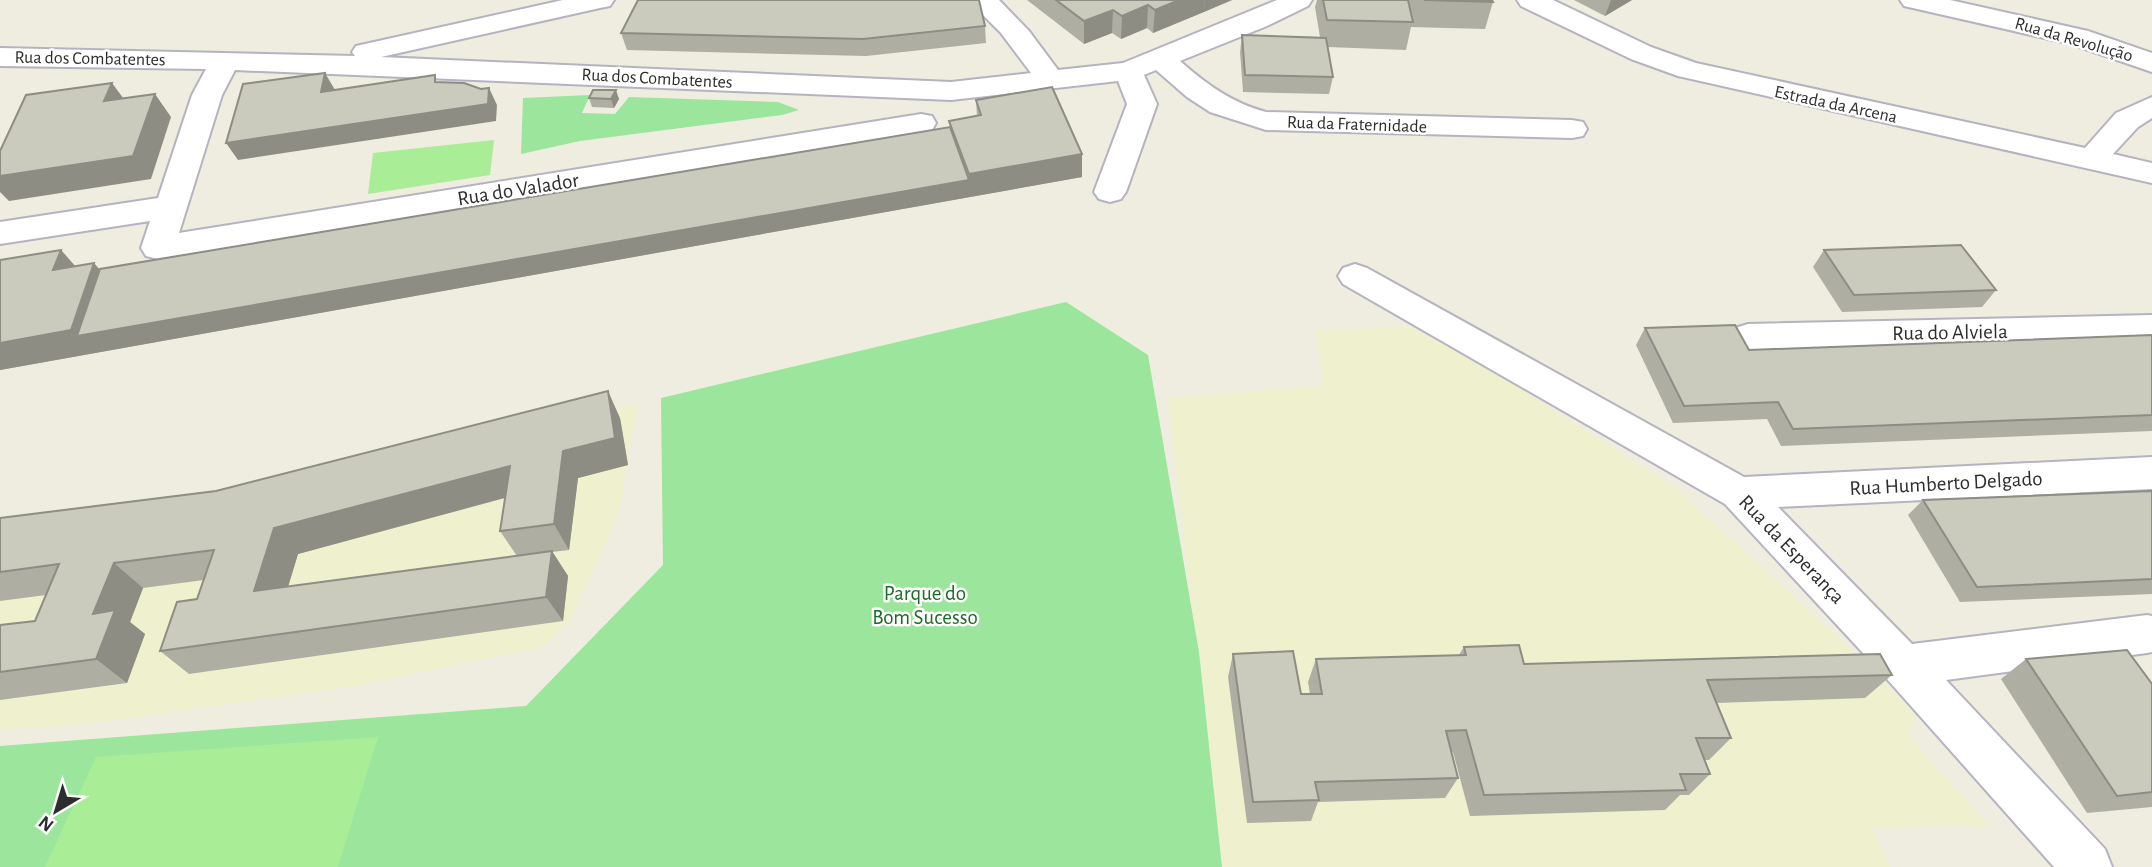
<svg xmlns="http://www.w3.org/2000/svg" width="2152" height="867" font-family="'Alegreya Sans',sans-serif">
<rect width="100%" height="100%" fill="#eeeddf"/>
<!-- education -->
<g fill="#eff0ce">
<polygon points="1422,327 1677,489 1845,644 1916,716 1909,736 1988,825 1872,828 1890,867 1222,867 1168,398 1324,386 1316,330"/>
<polygon points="638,403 619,512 571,620 543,647 349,687 85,724 0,730 0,536 356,477"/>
</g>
<!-- green -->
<g fill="#9be69c">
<polygon points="590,95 582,113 615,114 629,97 778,102 799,110 782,115 580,141 521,154 523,98"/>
<polygon points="1066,302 1148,355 1199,652 1222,867 0,867 0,746 526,706 663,565 661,398"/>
</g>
<!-- pitch -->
<g fill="#a9ed96">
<polygon points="494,140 490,175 368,194 373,153"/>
<polygon points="378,737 338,867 45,867 96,757"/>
</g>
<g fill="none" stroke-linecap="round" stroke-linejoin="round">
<!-- minor casing -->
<g stroke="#b5b3c0" stroke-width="4">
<g id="minor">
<path d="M 563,0 L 614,0 L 610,6 L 600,8 L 381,57 L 951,82 L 1031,73 L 1001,33 L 968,0 L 999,0 L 1029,31 L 1058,70 L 1123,63 L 1277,0 L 1312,0 L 1308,6 L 1267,26 L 1180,61 C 1206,84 1232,103 1266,112 L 1572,120 L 1583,122 L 1587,129 L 1583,136 L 1572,138 L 1266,130 L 1210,112 L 1187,97 L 1156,70 L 1144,75 L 1157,104 L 1126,192 L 1121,199 L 1110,202 L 1099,199 L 1094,192 L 1127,104 L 1118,81 L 951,100 L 235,70 L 222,95 L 179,233 L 921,114 L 932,116 L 936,123 L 932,130 L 921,132 L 158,259 L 146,256 L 141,248 L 150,221 L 0,244 L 0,222 L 158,198 L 192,95 L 206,69 L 0,66 L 0,48 L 355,56 L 352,52 L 356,46 Z"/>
<polygon points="1517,0 1553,0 1651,47 1696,63 2085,148 2116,113 2152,97 2152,118 2138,127 2113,154 2152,163 2152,183 1678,76 1631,59 1521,6"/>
<polygon points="1900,0 1950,0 2088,31 2152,53 2152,72 2071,44 1904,6"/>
<polygon points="1355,264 1367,268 1744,477 2152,457 2152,489 1778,507 1912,644 2147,615 2152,616 2152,652 2147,653 1946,680 2105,849 2112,867 2054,867 1887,679 1725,504 1343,284 1338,276 1343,268"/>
<polygon points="2152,315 2152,341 1748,350 1735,346 1730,337 1735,328 1748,324"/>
</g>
</g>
<!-- minor -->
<use href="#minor" fill="#fff" fill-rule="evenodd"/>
</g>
<!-- wall -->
<g fill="#aeaea3" fill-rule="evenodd">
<polygon points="1027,0 1232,0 1153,33 1147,28 1121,39 1112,33 1084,44"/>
<polygon points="1317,0 1492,0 1493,2 1485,29 1411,27 1406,50 1328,47 1333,77 1329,94 1243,92 1240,52 1242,35 1320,37 1315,7"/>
<polygon points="1574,0 1632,0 1605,16"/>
<polygon points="985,26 986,43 866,56 627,50 621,33"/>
<polygon points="589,98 619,99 614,108 592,107"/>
<polygon points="976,100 1082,154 1082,177 0,370 0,260 61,250 75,266 100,269 950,127 949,121 977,116"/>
<polygon points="1824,250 1996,290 1982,307 1842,312 1813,267"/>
<polygon points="1645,328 1749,350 2152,335 2152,431 1781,446 1767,419 1673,423 1636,345"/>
<path d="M 620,418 L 628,465 L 578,478 L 569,550 L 552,552 L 568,576 L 563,621 L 189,674 L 160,651 L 197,599 L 204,580 L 143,588 L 130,622 L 145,634 L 127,683 L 0,700 L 0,625 L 35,621 L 46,595 L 0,601 L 0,518 L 216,491 ZM 505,498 L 500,531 L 517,556 L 288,587 L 298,554 Z"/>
<polygon points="2152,491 2152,594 1960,602 1908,515 1923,500"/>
<polygon points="1464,647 1524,664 1892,675 1865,698 1716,703 1731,738 1709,760 1705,760 1710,774 1689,795 1680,795 1665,810 1470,816 1453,752 1452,752 1458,778 1445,798 1318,802 1311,821 1247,823 1228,677 1233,654 1301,694 1310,694 1308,682 1316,659 1459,655"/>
<polygon points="2026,659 2152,684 2152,807 2087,813 2001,679"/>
</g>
<!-- shaded-wall -->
<g fill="#8d8d84">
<polygon points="1179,0 1205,0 1204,12 1153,33 1155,10"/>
<polygon points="1205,0 1232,0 1204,12"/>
<polygon points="1611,0 1632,0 1605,16"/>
<polygon points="1148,5 1147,28 1121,39 1122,16"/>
<polygon points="1113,10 1112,33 1084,44 1084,21"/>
<polygon points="325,73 335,90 331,109 321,92"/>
<polygon points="112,83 129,106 104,101"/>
<polygon points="489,88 497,105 496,121 238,160 226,143"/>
<polygon points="616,90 619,99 614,108 611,99"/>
<polygon points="155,94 171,117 151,179 9,201 0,192 0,176"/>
<polygon points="1082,154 1082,177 0,370 0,343 94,263 114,286 969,180 969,174"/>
<polygon points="61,250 81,273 53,270"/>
<polygon points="608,391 620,418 628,465 578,478 569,550 554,524 563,451"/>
<polygon points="510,466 526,492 298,554 279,616 254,591 274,528"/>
<polygon points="552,551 568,576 563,621 546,597"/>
<polygon points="114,563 143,588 130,622 145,634 127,683 96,659 93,614"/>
</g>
<!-- building -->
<g fill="#cacabd" stroke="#8d8d84" stroke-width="2">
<polygon points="638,0 979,0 985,26 863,39 621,33"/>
<polygon points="1056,0 1179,0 1155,10 1148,5 1122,16 1113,10 1084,21"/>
<polygon points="1323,0 1408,0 1413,22 1327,20"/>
<polygon points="1424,0 1492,0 1493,2"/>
<polygon points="1242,35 1326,38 1333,77 1245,75"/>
<polygon points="325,73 321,92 435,75 435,82 464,83 481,89 489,88 488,104 226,143 243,84"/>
<polygon points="112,83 104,101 155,94 133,156 0,176 0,151 26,95"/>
<polygon points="1052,87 1082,154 969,174 949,121 981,115 976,100"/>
<polygon points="593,90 616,90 611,99 589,98"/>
<polygon points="950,127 969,180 77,336 100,269"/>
<polygon points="1961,245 1996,290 1854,295 1824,250"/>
<polygon points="61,250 53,270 94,263 71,330 0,343 0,260"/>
<polygon points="1735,325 1749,350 2152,335 2152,415 1793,429 1778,402 1684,406 1645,328"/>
<polygon points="608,391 615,438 563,451 554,524 500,531 510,466 274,528 254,591 552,551 546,597 160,651 177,602 197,599 214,550 114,563 93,614 115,610 96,659 0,672 0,625 35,621 59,564 0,572 0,518 216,491"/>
<polygon points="2152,491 2152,579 1977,587 1923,500"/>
<polygon points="1519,645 1524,664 1880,654 1892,675 1707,680 1731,738 1696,738 1710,774 1680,774 1686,790 1484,795 1466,730 1446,731 1458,778 1315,782 1319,800 1253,802 1233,654 1293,651 1301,694 1322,694 1316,659 1466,655 1464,647"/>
<polygon points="2127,650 2152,684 2152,792 2117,796 2026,659"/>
</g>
<g text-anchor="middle" stroke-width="5" stroke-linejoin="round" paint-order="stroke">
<!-- far-street labels -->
<g font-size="18" fill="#2d2d2d" stroke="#fff">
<text transform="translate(2074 39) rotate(16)" y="6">Rua da Revolução</text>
<text transform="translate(90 58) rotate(1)" y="6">Rua dos Combatentes</text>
<text transform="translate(657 78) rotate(3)" y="6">Rua dos Combatentes</text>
<text transform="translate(1836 104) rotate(12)" y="6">Estrada da Arcena</text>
<text transform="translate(1357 124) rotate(2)" y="6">Rua da Fraternidade</text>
</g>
<!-- street labels -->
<g font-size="21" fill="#2d2d2d" stroke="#fff">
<text transform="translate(518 189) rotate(-9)" y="7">Rua do Valador</text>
<text transform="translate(1950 332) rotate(-1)" y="7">Rua do Alviela</text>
<text transform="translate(1946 483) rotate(-3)" y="7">Rua Humberto Delgado</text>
<text transform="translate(1792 549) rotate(46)" y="7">Rua da Esperança</text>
</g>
<!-- park labels -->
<g font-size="21" fill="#196d25" stroke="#fff">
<text x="925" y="600">Parque do<tspan x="925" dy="24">Bom Sucesso</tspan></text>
</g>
</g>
<!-- north arrow -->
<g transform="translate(56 811) rotate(218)" stroke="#ffffff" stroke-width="5" paint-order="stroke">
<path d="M0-5L12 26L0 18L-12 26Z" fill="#2d2d2d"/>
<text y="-10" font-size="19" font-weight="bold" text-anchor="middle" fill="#2d2d2d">N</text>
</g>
</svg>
